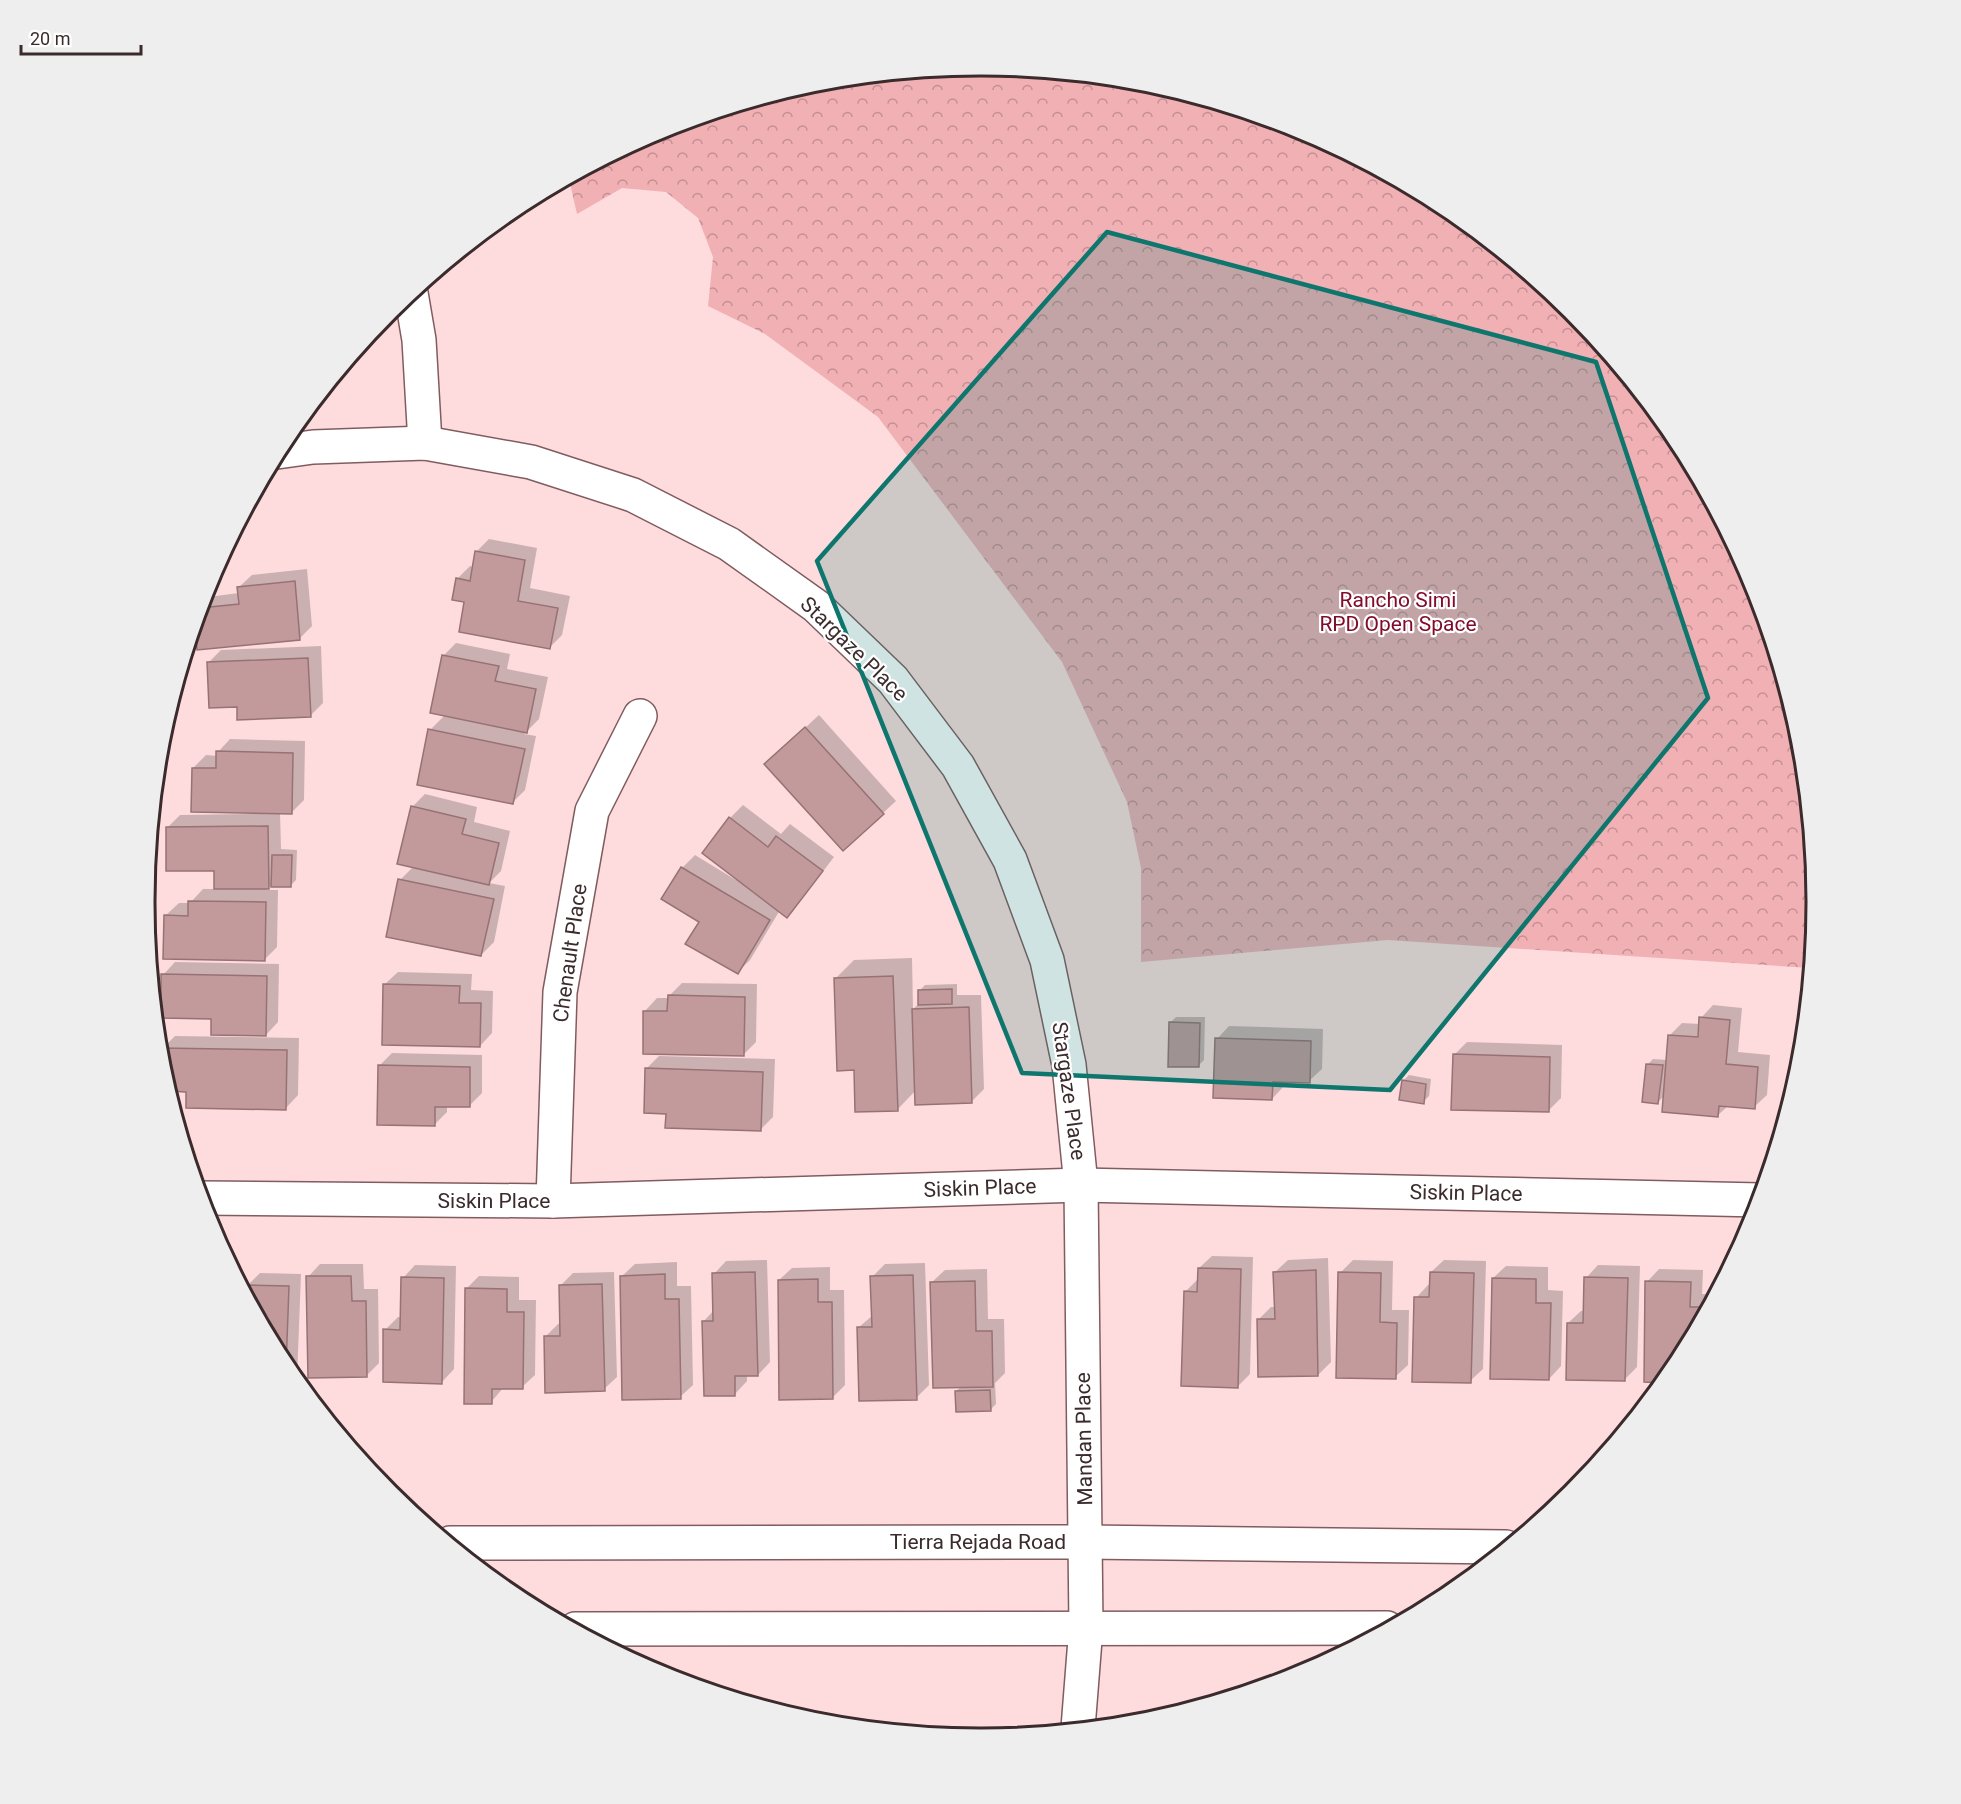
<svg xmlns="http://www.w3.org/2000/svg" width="1961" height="1804" font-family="Roboto,sans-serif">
<defs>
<pattern id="forest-crowns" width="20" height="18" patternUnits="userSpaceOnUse" patternTransform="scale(1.5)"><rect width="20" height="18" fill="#f0b0b4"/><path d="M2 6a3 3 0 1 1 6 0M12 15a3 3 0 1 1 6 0" fill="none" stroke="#c48f93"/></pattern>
</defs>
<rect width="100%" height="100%" fill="#fedcde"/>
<!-- forest -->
<polygon fill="url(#forest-crowns)" points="981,66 1144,82 1301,130 1445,207 1572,311 1676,438 1753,582 1800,739 1816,902 1810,968 1388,940 1141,962 1141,868 1127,802 1062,662 878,417 765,334 708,306 713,257 698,218 666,192 622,188 577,214 569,179 661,130 818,82"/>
<!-- shadow -->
<g fill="#0003">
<polygon points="489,539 537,548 530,588 570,596 562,635 550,647 466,601 457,579 470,566 474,567 477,551"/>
<polygon points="307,569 312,626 299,639 199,648 196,622 202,602 208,597 239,593 239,587 252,575"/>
<polygon points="456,643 510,654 507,669 548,677 539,719 524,734 536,736 525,790 512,803 430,730 445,715 443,656"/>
<polygon points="321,646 323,703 310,716 238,705 209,662 221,650"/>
<polygon points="819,715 896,801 883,813 766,764"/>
<polygon points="230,739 305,741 304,800 292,812 280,812 281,849 297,850 296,880 290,886 273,883 266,890 278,890 277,947 264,960 166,915 179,903 190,903 203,889 215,889 215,870 167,828 180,815 249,814 249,811 193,768 206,755 218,756 218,752"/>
<polygon points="425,794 477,807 474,822 510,831 501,871 489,883 505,886 494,942 481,955 400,880 414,866 412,807"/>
<polygon points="743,805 781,834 790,824 834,857 799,903 787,916 780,910 750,960 737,973 701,922 663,899 682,868 695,855 736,880 730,818"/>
<polygon points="912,958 913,1009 920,1003 919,991 925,985 957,984 957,995 981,995 984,1089 972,1101 916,1090 897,1110 855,1069 835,979 854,960"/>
<polygon points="175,962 279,964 278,1022 265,1036 213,1017 163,975"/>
<polygon points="398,972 472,974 471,990 493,991 492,1033 480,1046 385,984"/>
<polygon points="682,983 757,984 756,1042 743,1055 645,1011 657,998 669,998 669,996"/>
<polygon points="1713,1005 1742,1008 1738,1052 1770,1055 1767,1095 1754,1107 1728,1106 1718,1115 1665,1095 1658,1102 1647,1065 1653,1059 1668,1060 1670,1035 1682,1023 1700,1024 1701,1018"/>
<polygon points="1176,1017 1205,1017 1204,1060 1198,1066 1170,1023"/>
<polygon points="1229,1026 1323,1029 1322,1069 1309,1081 1285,1080 1284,1086 1272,1099 1217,1039"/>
<polygon points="175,1036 299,1038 298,1095 286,1108 188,1090 168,1090 162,1069 162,1049"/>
<polygon points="1467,1042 1562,1045 1561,1098 1548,1111 1454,1055"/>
<polygon points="392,1053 482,1055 482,1093 469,1106 447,1106 447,1112 435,1124 379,1066"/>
<polygon points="659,1056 775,1059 773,1117 760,1130 667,1112 646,1069"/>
<polygon points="1409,1075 1431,1079 1429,1096 1423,1102 1403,1081"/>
<polygon points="1212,1256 1253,1257 1250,1374 1237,1387 1185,1292 1198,1279 1199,1268"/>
<polygon points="1328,1258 1331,1362 1318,1375 1258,1320 1271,1307 1276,1307 1275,1272 1288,1260"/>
<polygon points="767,1260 770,1362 758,1375 747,1375 747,1381 735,1394 704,1321 714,1310 714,1274 726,1261"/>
<polygon points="1353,1260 1393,1261 1392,1310 1409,1310 1408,1365 1395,1377 1340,1273"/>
<polygon points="1444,1260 1486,1261 1483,1369 1470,1381 1416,1298 1428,1285 1431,1285 1431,1272"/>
<polygon points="677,1262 677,1286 691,1286 693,1385 680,1397 622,1276 635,1264"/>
<polygon points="925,1263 929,1385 916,1398 858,1328 873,1315 872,1277 885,1264"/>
<polygon points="320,1264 363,1264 364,1289 378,1289 379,1363 367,1375 308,1277"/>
<polygon points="415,1265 456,1266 454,1369 442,1382 385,1330 398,1317 402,1317 403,1278"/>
<polygon points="1598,1265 1640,1266 1637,1367 1625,1379 1568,1323 1581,1311 1585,1311 1586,1278"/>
<polygon points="1506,1266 1548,1267 1548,1290 1563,1291 1561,1366 1549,1379 1493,1278"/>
<polygon points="830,1267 830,1290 844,1290 845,1385 833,1397 779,1280 792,1268"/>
<polygon points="987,1269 988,1319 1004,1319 1005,1373 995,1383 996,1404 990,1410 956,1391 962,1386 932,1282 945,1270"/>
<polygon points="1659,1269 1703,1270 1702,1294 1714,1294 1675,1367 1664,1381 1645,1381 1647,1282"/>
<polygon points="614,1272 617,1377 604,1389 545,1337 558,1324 561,1324 560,1286 573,1273"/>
<polygon points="260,1273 301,1274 297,1380 285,1366 247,1286"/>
<polygon points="479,1276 519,1277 519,1300 536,1300 535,1375 522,1387 504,1387 491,1402 466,1289"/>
</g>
<!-- building -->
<g fill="#c29a9c" stroke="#977274" stroke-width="1.5">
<polygon points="475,551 525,560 518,601 558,608 550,649 459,632 464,602 452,600 456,578 470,581"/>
<polygon points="295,581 300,640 197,650 195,626 200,608 239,604 237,587"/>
<polygon points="442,655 499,666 495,681 536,689 527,733 430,713"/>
<polygon points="308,658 311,717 237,720 237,707 209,708 207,662"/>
<polygon points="805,727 884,814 843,851 764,764"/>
<polygon points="428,729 525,749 513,804 417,785"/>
<polygon points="216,751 293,753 292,814 191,812 192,768 216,768"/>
<polygon points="411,806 466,819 462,834 499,843 489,885 397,864"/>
<polygon points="729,817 768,847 776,836 823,871 787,918 702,853"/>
<polygon points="268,826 269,889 214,889 214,871 166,871 166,827"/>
<polygon points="272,855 292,855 291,887 271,887"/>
<polygon points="681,867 770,920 738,974 685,944 699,922 661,899"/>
<polygon points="398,879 494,899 481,956 386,937"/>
<polygon points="188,901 266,902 265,961 163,959 164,915 188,916"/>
<polygon points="161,974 267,976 266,1036 211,1035 211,1019 161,1018"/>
<polygon points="893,976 898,1111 855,1112 854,1070 837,1071 834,978"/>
<polygon points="383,984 460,986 459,1003 481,1003 480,1047 382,1045"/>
<polygon points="952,989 952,1004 918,1005 918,990"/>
<polygon points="668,995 745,997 744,1056 643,1054 643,1011 667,1011"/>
<polygon points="969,1007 972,1103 915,1105 912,1009"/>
<polygon points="1699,1017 1730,1020 1726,1064 1758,1067 1755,1109 1719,1106 1718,1117 1662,1112 1668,1035 1698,1037"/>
<polygon points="1169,1022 1200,1023 1199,1067 1168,1067"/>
<polygon points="1215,1038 1311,1041 1310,1083 1273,1082 1272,1100 1213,1098"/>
<polygon points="161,1048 287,1050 286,1110 186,1108 186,1092 168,1091 161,1065"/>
<polygon points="1453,1054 1550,1057 1549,1112 1451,1110"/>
<polygon points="1646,1064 1663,1065 1658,1104 1642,1102"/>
<polygon points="378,1065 470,1067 470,1107 435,1107 435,1126 377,1125"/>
<polygon points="645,1068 763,1072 761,1131 665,1128 666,1114 644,1113"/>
<polygon points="1402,1080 1426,1084 1424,1104 1399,1100"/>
<polygon points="1198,1268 1241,1269 1238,1388 1181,1386 1184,1291 1197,1292"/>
<polygon points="1316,1270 1318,1376 1258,1377 1257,1319 1275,1319 1273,1272"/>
<polygon points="755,1272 758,1376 735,1376 735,1396 704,1396 702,1321 713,1321 712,1273"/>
<polygon points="1338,1272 1381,1273 1380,1322 1397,1323 1396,1379 1336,1378"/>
<polygon points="1430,1272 1474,1273 1471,1383 1412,1382 1414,1297 1429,1297"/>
<polygon points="665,1274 665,1299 679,1299 681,1399 622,1400 620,1276"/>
<polygon points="913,1275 917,1400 859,1401 857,1327 872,1327 870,1276"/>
<polygon points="306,1276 351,1276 352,1301 366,1301 367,1377 308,1378"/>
<polygon points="401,1277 444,1278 442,1384 383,1382 383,1329 400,1330"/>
<polygon points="1584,1277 1628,1278 1625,1381 1566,1380 1567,1323 1583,1323"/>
<polygon points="1492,1278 1536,1279 1536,1303 1551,1303 1549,1380 1490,1379"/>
<polygon points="818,1279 818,1302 832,1302 833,1399 779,1400 778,1280"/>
<polygon points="975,1281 976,1331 992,1331 993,1387 933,1388 930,1282"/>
<polygon points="1645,1281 1691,1282 1690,1307 1706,1307 1675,1367 1662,1383 1644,1382"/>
<polygon points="602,1284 605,1391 545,1393 544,1336 560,1336 559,1285"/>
<polygon points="246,1285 289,1286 286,1368 245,1292"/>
<polygon points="465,1288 507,1289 507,1312 524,1312 523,1389 492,1389 492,1404 464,1404"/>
<polygon points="990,1390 991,1411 956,1412 955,1391"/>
</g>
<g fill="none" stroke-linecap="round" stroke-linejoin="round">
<!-- street casing -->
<g stroke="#815c5f" stroke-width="36">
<g id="street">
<polyline points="411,293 419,340 425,443"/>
<polyline points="277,452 313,447 425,443 531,462 633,495 729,544 816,606 893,680 958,766 1010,860 1047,960 1069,1065 1081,1185 1086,1627 1078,1728"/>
<polyline points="201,1198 553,1201 1081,1185 1760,1200"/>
<polyline points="553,1201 560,992 592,811 640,716"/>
</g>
</g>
<!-- secondary casing -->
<g stroke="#815c5f" stroke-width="36">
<g id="secondary">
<polyline points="450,1543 1085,1542 1506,1547"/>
<polyline points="575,1629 1387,1628"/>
</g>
</g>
<!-- street -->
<use href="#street" stroke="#fff" stroke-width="33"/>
<!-- secondary -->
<use href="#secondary" stroke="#fff" stroke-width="33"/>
</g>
<!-- marked area -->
<path fill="#0f766e" fill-opacity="0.2" stroke="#0f766e" stroke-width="4.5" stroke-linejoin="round" d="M 1107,232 L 1596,362 L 1708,698 L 1390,1090 L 1022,1073 L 817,561 Z"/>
<g text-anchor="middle" stroke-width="4.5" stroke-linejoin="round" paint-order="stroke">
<!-- park labels -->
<g font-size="21" fill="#820b2b" stroke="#fff">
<text x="1398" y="607">Rancho Simi<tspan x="1398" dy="24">RPD Open Space</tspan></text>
</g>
<!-- street labels -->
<g font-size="21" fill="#3b2b2c" stroke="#fff">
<text transform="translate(854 649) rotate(44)" y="7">Stargaze Place</text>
<text transform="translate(570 953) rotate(-82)" y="7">Chenault Place</text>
<text transform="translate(1069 1091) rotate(82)" y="7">Stargaze Place</text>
<text transform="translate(980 1188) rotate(-2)" y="7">Siskin Place</text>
<text transform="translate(1466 1193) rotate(1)" y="7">Siskin Place</text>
<text x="494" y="1208">Siskin Place</text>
<text transform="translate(1084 1439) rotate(-91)" y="7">Mandan Place</text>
<text x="978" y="1549">Tierra Rejada Road</text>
</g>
</g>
<!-- crop -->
<path d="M0 0H1961V1804H0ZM980 76H981A825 825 0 0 1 1806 901V903A825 825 0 0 1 981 1728H980A825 825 0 0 1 155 903V901A825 825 0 0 1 980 76Z" fill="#efeeee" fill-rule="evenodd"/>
<path fill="none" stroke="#3b2b2c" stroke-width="3" d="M980 76H981A825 825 0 0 1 1806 901V903A825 825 0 0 1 981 1728H980A825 825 0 0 1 155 903V901A825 825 0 0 1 980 76Z"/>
<!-- scale -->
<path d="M21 45v9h120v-9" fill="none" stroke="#3b2b2c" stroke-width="3"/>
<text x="30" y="45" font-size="18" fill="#3b2b2c" stroke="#ffffff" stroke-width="4.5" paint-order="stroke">20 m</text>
</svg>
